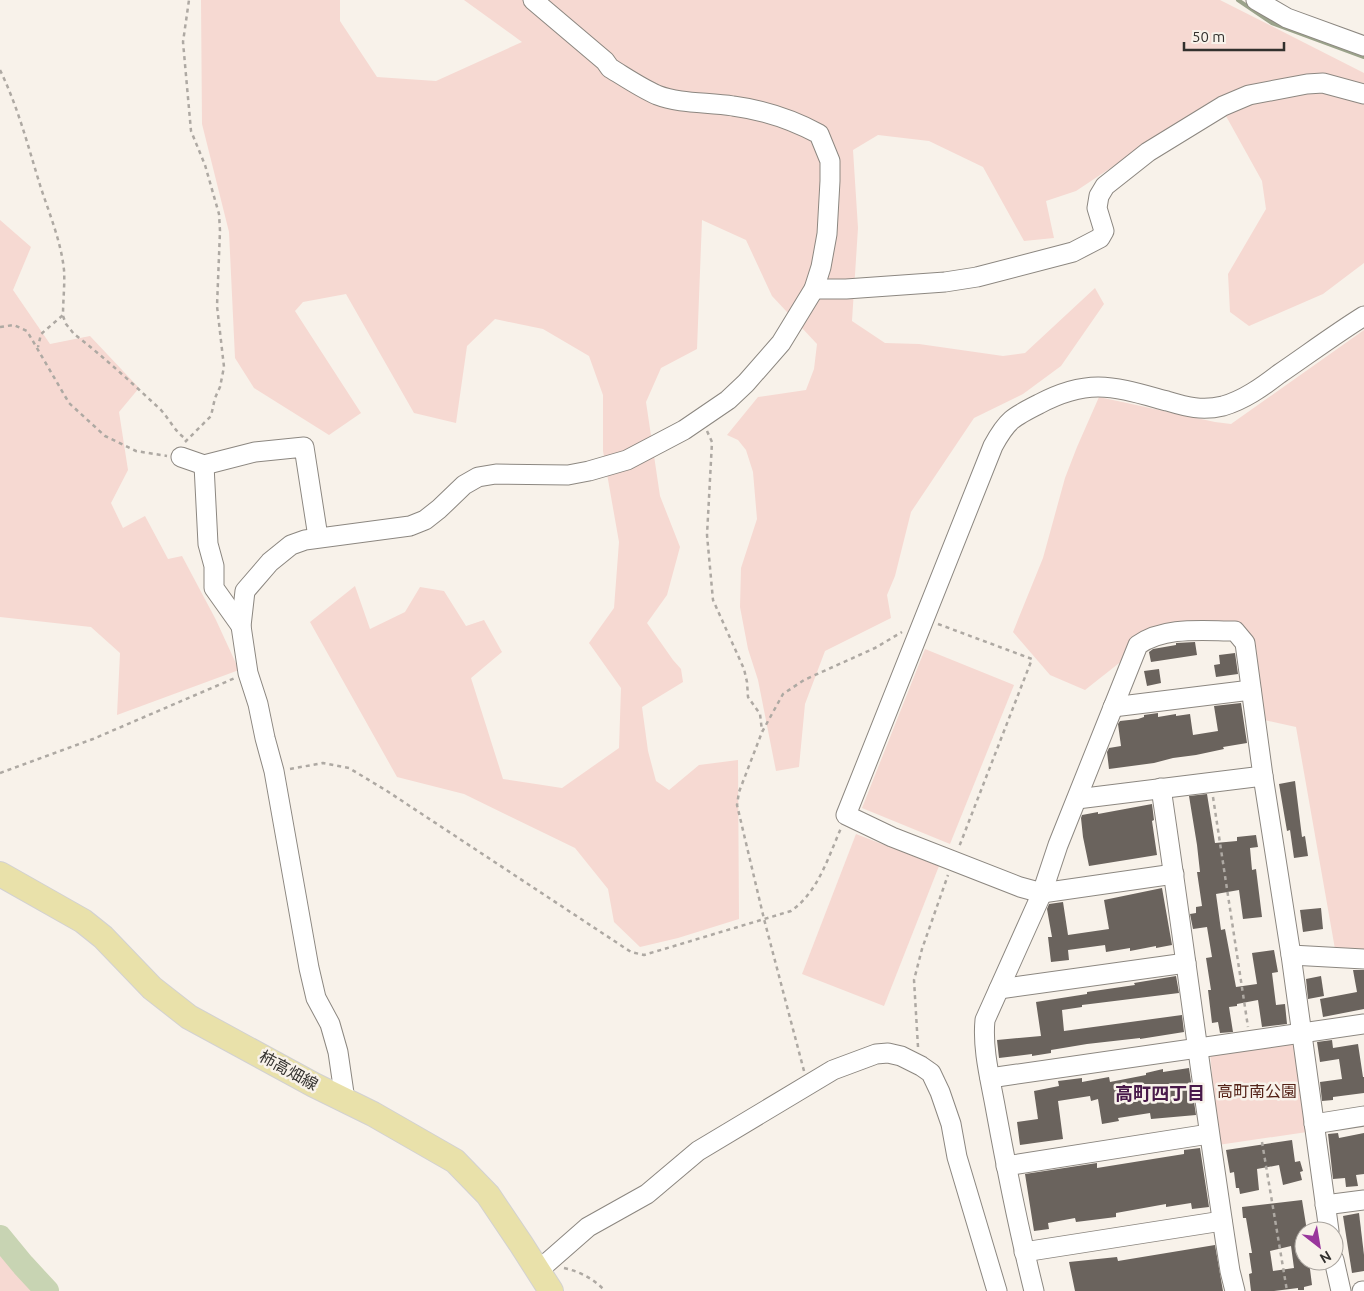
<svg xmlns="http://www.w3.org/2000/svg" width="1364" height="1291" font-family="Ubuntu,'Noto Sans JP',sans-serif">
<rect width="100%" height="100%" fill="#f8f2ea"/>
<!-- green -->
<g fill="#f6d9d2">
<polygon points="201,0 340,0 340,21 377,77 436,81 522,42 464,0 1220,0 1364,73 1364,263 1323,294 1249,326 1230,312 1228,274 1266,209 1262,181 1216,98 1076,191 1046,201 1054,238 1024,241 983,167 929,141 878,135 853,150 858,228 852,321 885,343 919,344 1003,356 1025,353 1095,288 1104,304 1061,366 1023,394 974,418 911,512 895,576 887,595 891,618 825,651 805,704 799,767 776,771 758,680 748,649 740,607 741,568 757,519 753,472 746,450 738,440 727,435 758,397 806,390 814,369 817,344 772,296 746,240 702,220 697,349 661,368 646,402 660,496 680,547 667,595 647,623 673,660 681,669 683,682 642,707 648,751 656,781 669,790 699,765 738,760 739,919 678,938 640,947 614,922 608,889 575,848 464,794 397,777 310,622 355,586 370,629 405,612 420,587 444,591 466,626 484,620 502,652 471,678 503,779 562,788 619,748 621,688 589,643 614,608 619,542 603,451 603,395 589,356 543,329 495,319 467,346 456,423 414,413 346,294 303,302 295,311 361,413 329,435 254,388 235,358 229,232 202,124"/>
<polygon points="0,220 31,247 13,290 50,344 90,336 139,388 119,412 128,470 111,503 123,528 145,516 168,559 182,556 216,620 239,670 117,715 120,653 91,627 0,617"/>
<polygon points="1364,330 1364,952 1335,949 1296,727 1264,720 1256,647 1242,629 1169,628 1123,660 1085,690 1050,675 1013,632 1043,558 1065,478 1077,447 1099,397 1215,422 1231,424"/>
<polygon points="925,649 1014,685 950,844 862,808"/>
<polygon points="856,834 939,866 884,1006 802,974"/>
<polygon points="1293,1041 1307,1132 1218,1145 1210,1052"/>
<polygon points="0,1252 34,1291 0,1291"/>
</g>
<g fill="none" stroke-linecap="round" stroke-linejoin="round">
<!-- stream -->
<polyline stroke="#9ba38b" stroke-width="4" points="1238,0 1272,23 1364,57"/>
<!-- river -->
<polyline stroke="#c8d4b3" stroke-width="24" points="0,1237 23,1265 47,1291"/>
</g>
<!-- building -->
<g fill="#6a635d" fill-rule="evenodd">
<polygon points="1195,642 1197,655 1151,662 1149,652 1153,649 1176,645 1176,643"/>
<polygon points="1235,653 1238,674 1216,677 1214,665 1220,664 1219,655"/>
<polygon points="1159,669 1161,683 1147,686 1144,671"/>
<polygon points="1241,703 1247,743 1223,747 1224,749 1196,755 1173,758 1154,763 1109,769 1107,752 1109,748 1121,746 1118,724 1120,721 1138,719 1144,717 1144,715 1158,713 1158,717 1176,714 1176,716 1190,714 1193,735 1218,731 1214,706"/>
<polygon points="1295,781 1302,837 1305,836 1308,856 1294,858 1290,830 1287,831 1279,784"/>
<polygon points="1207,794 1215,843 1237,841 1237,837 1256,835 1258,847 1250,848 1252,870 1256,869 1262,917 1243,919 1239,890 1216,894 1221,930 1225,929 1236,987 1257,984 1252,953 1274,950 1278,972 1272,973 1276,1005 1285,1004 1287,1024 1262,1027 1258,1000 1237,1004 1237,1006 1229,1007 1233,1032 1220,1033 1218,1022 1212,1023 1208,990 1211,990 1206,958 1212,957 1207,927 1193,929 1190,914 1196,913 1196,907 1202,906 1197,872 1200,872 1197,845 1189,796"/>
<polygon points="1152,804 1154,820 1152,821 1157,855 1089,866 1083,837 1081,818 1082,815 1098,812 1098,814"/>
<polygon points="1162,888 1172,945 1156,948 1156,946 1130,951 1130,948 1106,952 1105,945 1068,950 1069,960 1051,962 1048,937 1052,937 1047,909 1049,904 1063,902 1068,935 1109,929 1104,900"/>
<polygon points="1321,908 1323,929 1303,932 1300,910"/>
<polygon points="1353,970 1364,970 1364,1009 1323,1017 1320,999 1357,992"/>
<polygon points="1176,976 1179,993 1082,1005 1082,1007 1062,1010 1064,1031 1182,1015 1184,1032 1140,1039 1140,1038 1087,1044 1051,1050 1051,1053 1032,1056 1032,1054 999,1058 997,1040 1041,1036 1036,1002 1087,994 1087,992 1135,985 1134,983"/>
<polygon points="1321,976 1324,996 1308,999 1306,979"/>
<polygon points="1332,1040 1333,1048 1358,1044 1363,1077 1364,1077 1364,1093 1333,1097 1333,1100 1322,1101 1320,1082 1342,1079 1339,1059 1320,1062 1317,1042"/>
<polygon points="1189,1068 1196,1115 1151,1119 1150,1113 1118,1118 1119,1121 1102,1124 1098,1099 1091,1101 1090,1096 1058,1101 1063,1139 1020,1145 1017,1122 1038,1119 1034,1091 1059,1086 1058,1081 1082,1078 1082,1082 1109,1077 1110,1082 1146,1075 1146,1073 1163,1069 1163,1072"/>
<polygon points="1338,1133 1339,1138 1364,1133 1364,1174 1356,1175 1358,1186 1346,1187 1345,1178 1333,1179 1328,1134"/>
<polygon points="1292,1140 1295,1162 1300,1161 1303,1171 1300,1172 1302,1180 1283,1185 1279,1165 1257,1169 1259,1190 1240,1194 1239,1188 1236,1188 1234,1172 1230,1173 1226,1150"/>
<polygon points="1200,1148 1209,1207 1192,1209 1191,1203 1166,1207 1166,1204 1116,1213 1116,1217 1076,1222 1075,1218 1048,1223 1049,1229 1034,1231 1025,1174 1097,1163 1097,1168 1184,1154 1184,1150"/>
<path d="M 1302,1200 L 1307,1231 L 1304,1231 L 1304,1261 L 1309,1261 L 1312,1285 L 1304,1287 L 1304,1290 L 1298,1290 L 1298,1288 L 1274,1291 L 1251,1291 L 1249,1274 L 1252,1273 L 1249,1253 L 1252,1253 L 1246,1218 L 1243,1218 L 1242,1207 ZM 1291,1246 L 1294,1268 L 1273,1271 L 1270,1251 Z"/>
<polygon points="1359,1213 1364,1255 1364,1271 1352,1273 1343,1216"/>
<polygon points="1215,1245 1223,1291 1075,1291 1069,1262 1117,1257 1118,1261"/>
</g>
<g fill="none" stroke-linecap="round" stroke-linejoin="round">
<!-- minor casing -->
<g stroke="#8c8780" stroke-width="21">
<g id="minor">
<polyline points="1256,0 1287,18 1364,46"/>
<polyline points="814,289 846,289 945,282 977,277 1073,252 1100,238 1104,231 1097,208 1099,196 1105,186 1148,152 1223,106 1249,95 1307,84 1323,83 1364,94"/>
<polyline points="181,457 204,465 255,452 304,447 318,537"/>
<polyline points="204,465 208,544 214,566 214,588 241,626"/>
<polyline points="1113,707 1251,690"/>
<path d="M 1161,788 C 1185,949 1205,1111 1230,1271 L 1235,1291"/>
<polyline points="1077,799 1263,776"/>
<path d="M 1174,874 L 1042,893 L 1020,887 L 892,837 L 846,815 L 993,446 C 1007,420 1013,417 1039,404 C 1090,377 1115,387 1167,401 C 1187,407 1202,411 1223,406 C 1244,400 1262,387 1279,374 C 1307,355 1335,334 1364,316"/>
<polyline points="1291,955 1364,959"/>
<polyline points="999,989 1186,963"/>
<polyline points="990,1078 1364,1024"/>
<path d="M 345,1100 L 338,1052 L 330,1024 L 316,998 L 309,968 L 274,771 L 265,738 L 258,704 L 248,673 L 241,626 L 245,591 L 270,562 L 291,545 L 305,540 L 410,526 L 425,520 L 439,509 L 464,485 L 478,477 L 496,474 L 568,475 L 589,471 L 627,460 L 684,430 L 728,400 L 746,383 L 781,343 L 814,289 L 821,267 L 827,234 L 830,181 L 830,161 L 819,134 C 793,120 763,110 733,106 C 708,102 680,104 657,95 C 641,88 625,77 610,68 L 605,61 L 533,0"/>
<polyline points="1314,1124 1364,1116"/>
<polyline points="1006,1166 1209,1134"/>
<polyline points="1325,1205 1364,1200"/>
<polyline points="1024,1252 1222,1221"/>
<polyline points="1334,1260 1341,1291"/>
<polyline points="539,1270 588,1227 647,1194 698,1151 833,1070 876,1054 888,1053 901,1056 921,1066 931,1073 940,1092 951,1124 957,1157 997,1291"/>
<path d="M 1034,1291 C 1019,1231 1007,1171 996,1111 C 991,1082 982,1050 985,1020 L 1042,893 L 1058,845 L 1138,645 C 1165,626 1203,631 1235,631 L 1245,643 L 1263,776 L 1291,955 L 1329,1231"/>
<polyline points="1362,1291 1364,1291"/>
</g>
</g>
<!-- major casing -->
<g stroke="#d2d1d1" stroke-width="26">
<polyline id="major" points="0,874 83,921 103,937 152,988 189,1017 314,1085 373,1114 455,1161 488,1195 521,1244 551,1291"/>
</g>
<!-- path -->
<g stroke="#aea9a3" stroke-width="2.5" stroke-dasharray="4 4" stroke-linecap="butt">
<path d="M 0,70 C 18,107 28,146 40,185 C 49,213 61,241 64,270 C 65,284 63,300 63,315 L 41,334 L 38,347"/>
<path d="M 63,316 L 66,324 L 74,334 C 104,357 133,384 161,410 C 170,420 175,432 186,439"/>
<polyline points="0,327 14,325 27,331 69,403 105,436 136,451 167,456"/>
<polyline points="707,431 712,442 707,535 713,600 744,669 747,682 748,697 760,714 762,731"/>
<polyline points="185,442 211,416 215,398 220,387 224,367 217,306 220,231 219,214 205,165 191,131 183,42 189,0"/>
<polyline points="938,624 1032,659 959,847"/>
<path d="M 290,769 L 323,763 L 349,768 L 387,791 L 631,952 L 644,955 L 791,911 C 818,892 828,858 841,828"/>
<polyline points="0,773 93,739 235,678"/>
<polyline points="1213,797 1248,1027"/>
<polyline points="918,1047 914,980 922,949 948,875"/>
<polyline points="804,1071 764,919 737,805 739,792 762,732 783,694 804,680 875,648 902,632"/>
<polyline points="1262,1142 1287,1291"/>
<path d="M 564,1268 C 581,1272 594,1279 605,1291"/>
</g>
<!-- minor -->
<use href="#minor" stroke="#fff" stroke-width="19"/>
<!-- major -->
<use href="#major" stroke="#e9e1aa" stroke-width="24"/>
</g>
<g text-anchor="middle" stroke-width="5" stroke-linejoin="round" paint-order="stroke">
<!-- street labels -->
<g font-size="16" fill="#32302d" stroke="#f8f2ea">
<text transform="translate(289 1070) rotate(29)" y="6">柿高畑線</text>
</g>
<!-- park labels -->
<g font-size="16" fill="#542318" stroke="#f8f2ea">
<text x="1257" y="1097">高町南公園</text>
</g>
<!-- neighbourhood labels -->
<g font-size="18" font-weight="bold" fill="#48194a" stroke="#f8f2ea">
<text x="1160" y="1100">高町四丁目</text>
</g>
</g>
<!-- north arrow -->
<g transform="translate(1319 1246) rotate(149)"><circle r="24" fill="#f8f2ea" stroke="#a9a49e"/>
<path d="M0-4L9 19L0 12L-9 19Z" fill="#99369c"/>
<text y="-8" font-size="14" font-weight="bold" text-anchor="middle" fill="#32302d">N</text>
</g>
<!-- scale -->
<path d="M1184 42v8h100v-8" fill="none" stroke="#32302d" stroke-width="2.5"/>
<text x="1192" y="42" font-size="15" fill="#32302d" stroke="#f8f2ea" stroke-width="4" paint-order="stroke">50 m</text>
</svg>
